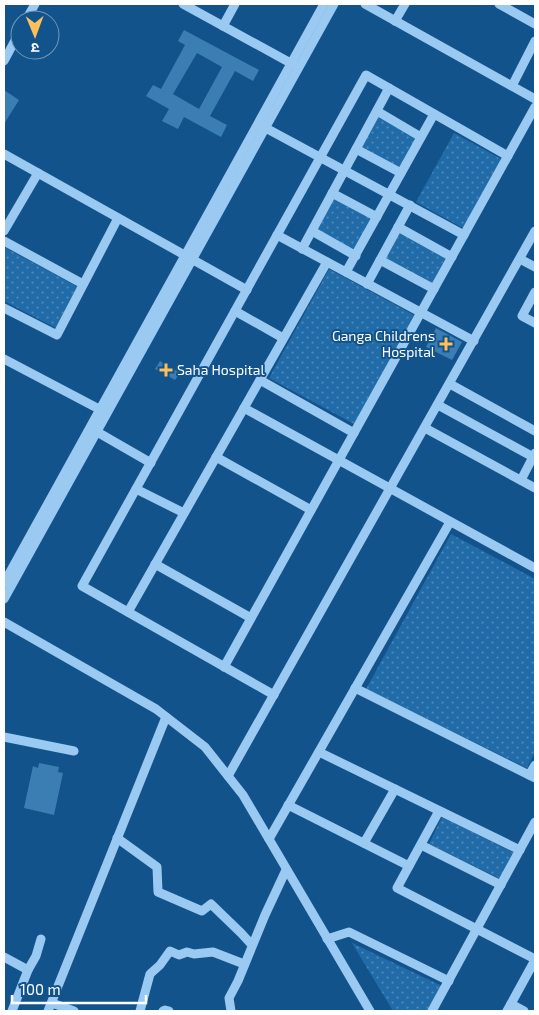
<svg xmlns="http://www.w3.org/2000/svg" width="539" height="1015" font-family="'Exo 2','Noto Sans Devanagari',sans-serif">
<defs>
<pattern id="green-dots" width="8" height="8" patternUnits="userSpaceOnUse" patternTransform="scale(1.25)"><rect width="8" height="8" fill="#216ca8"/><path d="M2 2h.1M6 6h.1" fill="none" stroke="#4d89b9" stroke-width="1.8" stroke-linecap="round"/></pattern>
</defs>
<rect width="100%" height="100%" fill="#13538b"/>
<!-- green -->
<g fill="url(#green-dots)">
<polygon points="378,116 417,138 400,169 360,147"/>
<polygon points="454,133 501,159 463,228 416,202"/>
<polygon points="334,197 373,219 355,251 316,229"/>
<polygon points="400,233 446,257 431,285 385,260"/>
<polygon points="4,247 78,287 56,328 4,301"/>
<polygon points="329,269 414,315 354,424 269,378"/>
<polygon points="451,534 535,579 535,752 527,768 366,689"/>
<polygon points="442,817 514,853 501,879 429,844"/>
<polygon points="352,943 442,986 428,1011 393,1011"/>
</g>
<!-- building -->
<g fill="#3b7eb4" fill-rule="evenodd">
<path d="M 184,30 L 259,70 L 253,81 L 235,71 L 210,116 L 227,125 L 221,137 L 184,117 L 178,129 L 162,121 L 169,109 L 146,96 L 153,85 L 161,89 L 185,45 L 178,41 ZM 197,53 L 222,67 L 199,109 L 173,94 Z"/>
<polygon points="4,90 19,100 4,124"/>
<polygon points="436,328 462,342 452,360 426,347"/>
<polygon points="160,361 180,373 175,380 155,369"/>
<polygon points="39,763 59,767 58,772 63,773 54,815 24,808 33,766 38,768"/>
</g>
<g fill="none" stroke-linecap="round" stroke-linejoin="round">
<!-- minor -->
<g stroke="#9acaf1" stroke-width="9">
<polyline points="183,4 296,66"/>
<polyline points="365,4 535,99"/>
<polyline points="499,4 535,24"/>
<polyline points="26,20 35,4"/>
<polyline points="395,21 405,4"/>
<polyline points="223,26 235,4"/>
<polyline points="4,61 20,31"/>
<polyline points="512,86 535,41"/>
<polyline points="377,111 421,137"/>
<polyline points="262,126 464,235"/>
<polyline points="356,149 401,173"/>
<polyline points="4,154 247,290"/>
<polyline points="332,193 377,217"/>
<polyline points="398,227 452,257"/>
<polyline points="4,231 38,173"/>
<polyline points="312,231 356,256"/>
<polyline points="277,235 474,341"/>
<polyline points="4,241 83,284"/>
<polyline points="302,249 389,88"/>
<polyline points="520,259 535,267"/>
<polyline points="380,260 434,289"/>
<polyline points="346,272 434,114"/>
<polyline points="367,284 410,205"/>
<polyline points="535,292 522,316 535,323"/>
<polyline points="4,308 57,335 118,218"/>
<polyline points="235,311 283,338"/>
<polyline points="4,359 99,409"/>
<polyline points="260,380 354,433"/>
<polyline points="450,384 535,431"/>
<polyline points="438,405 535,458"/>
<polyline points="244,408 535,568"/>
<polyline points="425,428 535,488"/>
<polyline points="92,429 151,463"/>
<polyline points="216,457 311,510"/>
<polyline points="521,480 535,453"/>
<polyline points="136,489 184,513"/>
<polyline points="155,564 251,618"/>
<polyline points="4,583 324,4"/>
<polyline points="4,599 334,4"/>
<polyline points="128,612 327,262"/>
<polyline points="4,622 156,709 205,747 243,795 370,1011"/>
<polyline points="224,667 535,107"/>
<polyline points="355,688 535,778"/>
<polyline points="274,695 82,586 366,75 508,156"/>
<polyline points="4,737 74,751"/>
<polyline points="319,752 520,850"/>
<polyline points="529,775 535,765"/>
<polyline points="228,776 535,231"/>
<polyline points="288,805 409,866"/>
<polyline points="439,811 397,888 535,959"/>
<polyline points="117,838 157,867 158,892 202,911 211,904 241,933 252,945"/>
<polyline points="269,839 450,522"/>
<polyline points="364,843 395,789"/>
<polyline points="421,845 501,885"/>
<polyline points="327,939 349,932 449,981"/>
<polyline points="4,957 28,970"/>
<polyline points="52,1003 74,1011"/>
<polyline points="511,1004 524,1011"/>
<polyline points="12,1011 28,970 36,956 41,939"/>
<polyline points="48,1011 166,717"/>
<polyline points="140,1011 150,974 160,965 170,951 179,955 187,952 194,954 213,952 244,964"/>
<polyline points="163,1011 165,1010 169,1011"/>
<polyline points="231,1011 229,998 238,981 265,915 286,870"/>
<polyline points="432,1011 535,822"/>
<polyline points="507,1011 535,960"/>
</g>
</g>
<!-- markers -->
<g fill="#ffbf59" stroke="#13538b" stroke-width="2">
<path d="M443.5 336.5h5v5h5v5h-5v5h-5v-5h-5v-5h5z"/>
<path d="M163.5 362.5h5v5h5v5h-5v5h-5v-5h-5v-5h5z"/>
</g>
<g text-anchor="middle" stroke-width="4" stroke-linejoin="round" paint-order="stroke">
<!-- poi labels -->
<g font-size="14" fill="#fff" stroke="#13538b" text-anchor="end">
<text x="435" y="341">Ganga Childrens<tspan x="435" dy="16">Hospital</tspan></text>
<text x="177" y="375" text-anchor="start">Saha Hospital</text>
</g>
</g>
<!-- border -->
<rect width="539" height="1015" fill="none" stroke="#ffffff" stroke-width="10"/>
<!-- north arrow -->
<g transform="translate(35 35) rotate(179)"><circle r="24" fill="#13538b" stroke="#7198b9"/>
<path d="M0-4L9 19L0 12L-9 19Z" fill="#ffbf59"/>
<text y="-8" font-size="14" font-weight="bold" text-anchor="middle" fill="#ffffff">उ</text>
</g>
<!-- scale -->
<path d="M12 995v8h134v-8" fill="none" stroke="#ffffff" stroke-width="2.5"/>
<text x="20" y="995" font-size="15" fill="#ffffff" stroke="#13538b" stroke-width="4" paint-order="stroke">100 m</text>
</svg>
